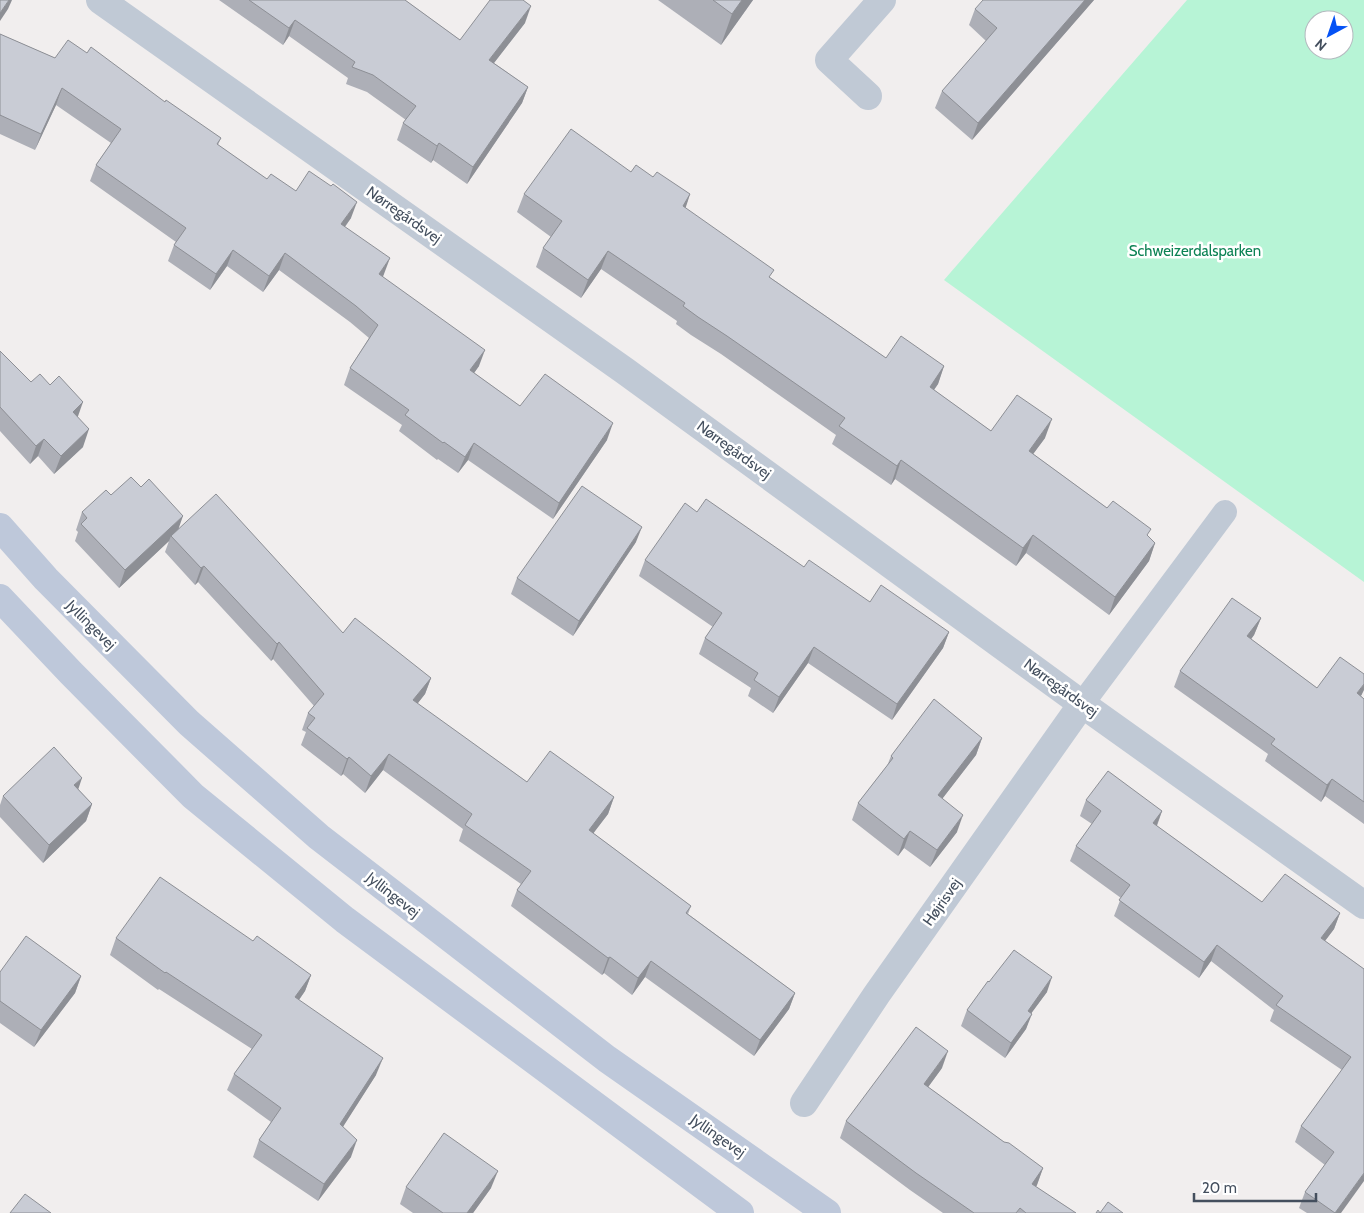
<svg xmlns="http://www.w3.org/2000/svg" width="1364" height="1213" font-family="Cabin,sans-serif">
<rect width="100%" height="100%" fill="#f1eeee"/>
<!-- green -->
<path fill="#b7f4d6" fill-rule="evenodd" d="M 1187,0 L 1364,0 L 1364,582 L 944,280 ZM 1314,20 L 1344,20 L 1344,50 L 1314,50 Z"/>
<g fill="none" stroke-linecap="round" stroke-linejoin="round">
<!-- lane -->
<polyline stroke="#c0c9d5" stroke-width="24" points="1082,704 1225,512"/>
<!-- street -->
<g stroke="#c0c9d5" stroke-width="28">
<polyline points="100,0 625,371 1082,704 1364,905"/>
<polyline points="868,96 829,60 882,0"/>
<polyline points="804,1103 877,994 1082,704"/>
</g>
<!-- secondary -->
<g stroke="#bec8da" stroke-width="28">
<polyline points="0,527 46,579 189,723 319,837 607,1059 827,1213"/>
<polyline points="0,598 71,673 193,796 345,920 740,1213"/>
</g>
</g>
<!-- wall -->
<g fill="#adafb7">
<polygon points="219,0 405,0 460,40 525,23 494,63 528,87 522,103 467,184 433,160 431,163 397,140 403,123 406,120 367,92 346,84 348,78 289,36 283,45"/>
<polygon points="658,0 753,0 721,45"/>
<polygon points="1094,0 972,140 935,108 942,91 986,41 969,25 975,9"/>
<polygon points="0,34 55,58 87,53 221,138 218,145 267,179 296,191 351,218 345,227 384,274 383,277 479,366 474,373 520,406 607,440 553,519 468,460 458,473 438,459 437,460 399,431 402,425 344,385 350,368 369,338 350,322 279,270 263,292 227,266 210,290 168,261 174,245 176,242 90,181 96,165 111,143 56,105 35,150 0,134"/>
<polygon points="631,172 653,177 690,194 685,208 771,278 886,358 944,366 938,384 934,390 991,431 1045,438 1033,454 1107,508 1148,537 1155,543 1149,561 1109,615 1026,553 1016,566 895,479 891,485 832,444 836,435 721,354 691,335 676,324 677,321 601,269 581,298 536,267 543,248 551,237 517,212 524,194"/>
<polygon points="0,351 31,382 78,418 83,447 54,474 38,456 30,464 0,431"/>
<polygon points="111,495 179,528 343,633 431,678 425,694 417,704 527,782 614,797 608,814 593,833 691,906 688,914 795,993 789,1009 754,1056 645,977 632,995 604,973 602,975 511,906 517,890 521,884 459,841 463,829 383,770 365,793 343,774 341,776 301,745 306,732 302,730 308,713 314,706 273,659 271,661 198,582 195,585 165,552 169,541 119,588 75,541 78,532 76,530 82,512"/>
<polygon points="697,512 804,567 870,602 949,632 943,648 892,720 808,663 773,713 748,696 751,688 699,654 705,638 713,627 639,576 645,560"/>
<polygon points="636,542 573,636 511,594 517,578"/>
<polygon points="1261,618 1254,635 1251,639 1317,688 1362,694 1361,696 1364,699 1364,824 1325,796 1321,802 1265,761 1268,754 1174,687 1180,671"/>
<polygon points="982,738 976,755 942,799 957,832 930,867 904,848 898,856 852,820 858,803 887,766 891,756"/>
<polygon points="78,789 92,804 86,821 43,863 0,817 0,805 3,796"/>
<polygon points="1086,800 1162,811 1157,826 1262,902 1340,913 1334,929 1325,941 1364,969 1341,1213 1307,1213 1299,1208 1305,1192 1325,1165 1295,1142 1301,1126 1342,1070 1270,1021 1274,1010 1211,961 1199,978 1114,916 1121,898 1070,861 1076,846 1092,824 1080,816"/>
<polygon points="116,938 253,941 311,975 305,991 299,1000 376,1075 343,1126 351,1157 318,1201 253,1157 259,1140 271,1122 227,1090 234,1074 252,1049 159,989 158,990 110,955"/>
<polygon points="0,972 81,976 75,993 34,1047 0,1023"/>
<polygon points="989,982 1047,992 1031,1013 1026,1029 1005,1058 961,1026 967,1010"/>
<polygon points="942,1068 928,1087 1004,1142 1043,1168 1036,1187 1076,1213 943,1213 910,1190 840,1138 846,1121"/>
<polygon points="406,1187 491,1188 473,1213 413,1213 400,1204"/>
</g>
<!-- shaded-wall -->
<g fill="#8d8f95">
<polygon points="9,0 12,0 8,9 0,21 0,13"/>
<polygon points="742,0 753,0 721,45 732,14"/>
<polygon points="1085,0 1094,0 972,140 978,123"/>
<polygon points="531,6 525,23 483,77 489,60"/>
<polygon points="295,20 289,36 283,45 289,28"/>
<polygon points="528,87 522,103 467,184 473,167"/>
<polygon points="62,88 56,105 35,150 41,134"/>
<polygon points="439,143 433,160 431,163 437,146"/>
<polygon points="690,194 684,213 683,206"/>
<polygon points="357,202 351,218 335,240 341,224"/>
<polygon points="233,250 227,266 210,290 216,274"/>
<polygon points="608,251 601,269 581,298 588,280"/>
<polygon points="285,253 279,270 263,292 269,276"/>
<polygon points="390,258 384,274 373,291 379,274"/>
<polygon points="485,350 479,366 464,387 470,370"/>
<polygon points="944,366 938,384 923,405 930,387"/>
<polygon points="83,402 77,419 73,412"/>
<polygon points="1052,419 1045,438 1022,469 1029,451"/>
<polygon points="613,423 607,440 553,519 559,503"/>
<polygon points="89,429 83,447 54,474 61,456"/>
<polygon points="44,439 38,456 30,464 36,446"/>
<polygon points="474,443 468,460 458,473 465,457"/>
<polygon points="901,460 895,479 891,485 897,466"/>
<polygon points="183,516 177,533 171,536 169,541 119,588 125,570"/>
<polygon points="642,527 636,542 573,636 579,621"/>
<polygon points="1033,535 1026,553 1016,566 1023,548"/>
<polygon points="1155,543 1149,561 1109,615 1115,597"/>
<polygon points="204,566 198,582 195,585 201,568"/>
<polygon points="1261,618 1254,635 1241,653 1247,636"/>
<polygon points="949,632 943,648 892,720 897,704"/>
<polygon points="279,642 273,659 271,661 277,644"/>
<polygon points="814,647 808,663 773,713 779,697"/>
<polygon points="431,678 425,694 407,717 413,700"/>
<polygon points="1364,684 1364,690 1362,694 1351,710 1357,693"/>
<polygon points="982,738 976,755 932,812 938,795"/>
<polygon points="389,754 383,770 365,793 371,776"/>
<polygon points="349,757 343,774 341,776 347,759"/>
<polygon points="82,778 76,796 74,785"/>
<polygon points="1332,779 1325,796 1321,802 1327,785"/>
<polygon points="614,797 608,814 583,847 589,830"/>
<polygon points="92,804 86,821 43,863 49,845"/>
<polygon points="1162,811 1156,827 1153,823"/>
<polygon points="963,815 957,832 930,867 937,850"/>
<polygon points="910,831 904,848 898,856 904,839"/>
<polygon points="1340,913 1334,929 1315,954 1321,938"/>
<polygon points="1217,945 1211,961 1199,978 1204,962"/>
<polygon points="610,957 604,973 602,975 608,958"/>
<polygon points="651,961 645,977 632,995 638,978"/>
<polygon points="311,975 305,991 289,1014 295,997"/>
<polygon points="81,976 75,993 34,1047 41,1030"/>
<polygon points="1052,977 1047,992 1022,1026 1028,1011"/>
<polygon points="795,993 789,1009 754,1056 760,1040"/>
<polygon points="1032,1014 1026,1029 1005,1058 1011,1043"/>
<polygon points="948,1051 942,1068 918,1101 924,1084"/>
<polygon points="383,1058 376,1075 334,1141 340,1124"/>
<polygon points="357,1140 351,1157 318,1201 324,1184"/>
<polygon points="1043,1168 1037,1185 1026,1202 1032,1184"/>
<polygon points="498,1171 491,1188 473,1213 467,1213"/>
<polygon points="1364,1173 1364,1181 1341,1213 1335,1213"/>
</g>
<!-- building -->
<g fill="#c9ccd5" stroke="#8d8f95">
<polygon points="0,0 9,0 0,13"/>
<polygon points="249,0 405,0 460,40 490,0 523,0 531,6 489,60 528,87 473,167 439,143 437,146 403,123 416,106 373,75 352,67 355,62 295,20 289,28"/>
<polygon points="713,0 742,0 732,14"/>
<polygon points="983,0 1085,0 978,123 942,91 997,28 975,9"/>
<polygon points="0,34 55,58 68,40 87,53 91,47 165,102 166,100 221,138 217,144 267,179 271,174 296,191 309,171 331,186 333,184 357,202 341,224 390,258 379,274 485,350 470,370 520,406 545,374 613,423 559,503 474,443 465,457 444,442 443,443 405,415 409,410 350,368 378,325 356,306 285,253 269,276 233,250 216,274 174,245 186,228 96,165 121,129 62,88 41,134 0,115 0,116"/>
<polygon points="571,129 631,172 636,165 653,177 657,172 690,194 683,206 774,270 769,277 886,358 901,336 944,366 930,387 991,431 1017,395 1052,419 1029,451 1107,508 1113,501 1151,529 1147,535 1155,543 1115,597 1033,535 1023,548 901,460 897,466 839,426 845,418 727,336 698,317 683,306 685,303 608,251 588,280 543,248 562,221 524,194"/>
<polygon points="0,351 31,382 40,374 50,385 59,376 83,402 73,412 89,429 61,456 44,439 36,446 0,407"/>
<polygon points="131,477 141,487 149,479 183,516 125,570 81,524 87,518 82,512 106,490 111,495"/>
<polygon points="582,486 642,527 579,621 517,578"/>
<polygon points="216,494 343,633 355,618 431,678 413,700 527,782 550,751 614,797 589,830 691,906 686,913 795,993 760,1040 651,961 638,978 610,957 608,958 517,890 531,871 465,825 472,814 389,754 371,776 349,757 347,759 307,728 315,718 308,713 324,694 279,642 277,644 204,566 201,568 171,536"/>
<polygon points="706,499 804,567 809,560 870,602 881,585 949,632 897,704 814,647 779,697 754,680 758,673 705,638 722,613 645,560 685,503 697,512"/>
<polygon points="1232,598 1261,618 1247,636 1317,688 1340,657 1364,674 1364,684 1357,693 1364,699 1364,802 1332,779 1327,785 1271,744 1275,739 1180,671"/>
<polygon points="934,699 982,738 938,795 963,815 937,850 910,831 904,839 858,803 893,758 891,756"/>
<polygon points="54,747 82,778 74,785 92,804 49,845 3,796"/>
<polygon points="1108,771 1162,811 1153,823 1262,902 1285,874 1340,913 1321,938 1364,969 1364,1173 1335,1213 1305,1192 1334,1152 1301,1126 1351,1057 1276,1005 1283,996 1217,945 1204,962 1119,900 1130,885 1076,846 1101,811 1086,800"/>
<polygon points="160,877 253,941 257,936 311,975 295,997 383,1058 340,1124 357,1140 324,1184 259,1140 281,1108 234,1074 262,1035 166,972 165,973 116,938"/>
<polygon points="26,936 81,976 41,1030 0,1001 0,972"/>
<polygon points="1014,950 1052,977 1028,1011 1032,1014 1011,1043 967,1010 988,981 989,982"/>
<polygon points="916,1027 948,1051 924,1084 1004,1142 1009,1143 1043,1168 1032,1184 1076,1213 1026,1213 1020,1208 1016,1213 974,1213 916,1173 846,1121"/>
<polygon points="444,1133 498,1171 467,1213 443,1213 406,1187"/>
<polygon points="25,1194 51,1213 10,1213"/>
<polygon points="1108,1202 1123,1213 1096,1213 1098,1210 1100,1213"/>
</g>
<g text-anchor="middle" stroke-width="5" stroke-linejoin="round" paint-order="stroke">
<!-- street labels -->
<g font-size="15" fill="#444f5e" stroke="#fff">
<text transform="translate(404 215) rotate(35)" y="5">Nørregårdsvej</text>
<text transform="translate(734 450) rotate(36)" y="5">Nørregårdsvej</text>
<text transform="translate(91 625) rotate(45)" y="5">Jyllingevej</text>
<text transform="translate(1061 688) rotate(36)" y="5">Nørregårdsvej</text>
<text transform="translate(393 895) rotate(38)" y="5">Jyllingevej</text>
<text transform="translate(942 902) rotate(-55)" y="5">Højrisvej</text>
<text transform="translate(718 1136) rotate(35)" y="5">Jyllingevej</text>
</g>
<!-- park labels -->
<g font-size="15" fill="#0c8254" stroke="#fff">
<text x="1195" y="256">Schweizerdalsparken</text>
</g>
</g>
<!-- north arrow -->
<g transform="translate(1329 35) rotate(220)"><circle r="24" fill="#ffffff" stroke="#b4b9bf"/>
<path d="M0-4L9 19L0 12L-9 19Z" fill="#0452f5"/>
<text y="-8" font-size="14" font-weight="bold" text-anchor="middle" fill="#444f5e">N</text>
</g>
<!-- scale -->
<path d="M1194 1193v8h122v-8" fill="none" stroke="#444f5e" stroke-width="2.5"/>
<text x="1202" y="1193" font-size="15" fill="#444f5e" stroke="#ffffff" stroke-width="4" paint-order="stroke">20 m</text>
</svg>
